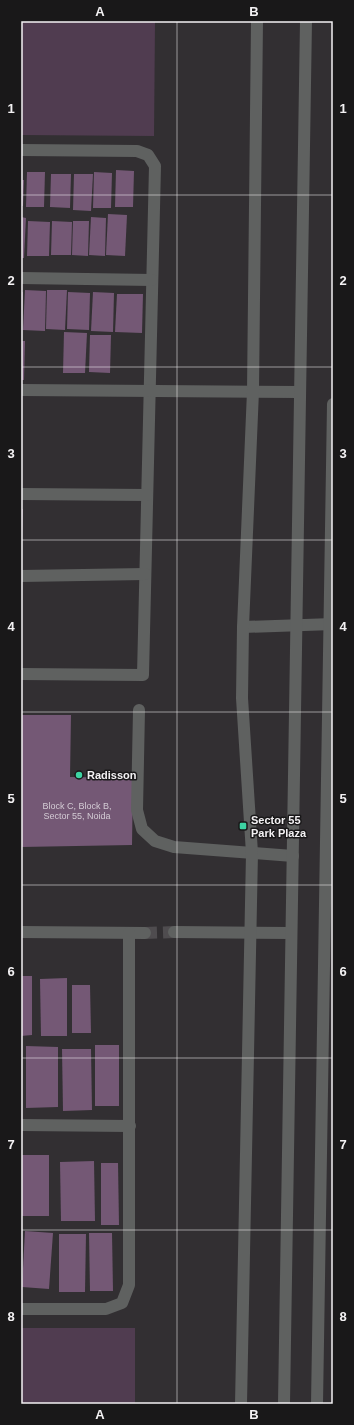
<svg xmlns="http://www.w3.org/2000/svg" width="354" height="1425" font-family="Arial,sans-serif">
<rect width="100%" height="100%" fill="#322f32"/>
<!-- green -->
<g fill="#503c50">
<polygon points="21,21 155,21 154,136 21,135"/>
<rect x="21" y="1328" width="114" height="76"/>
</g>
<!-- building -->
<g fill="#745875">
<polygon points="116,170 134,171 133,207 115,207"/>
<polygon points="27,172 45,172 44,207 26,207"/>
<polygon points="94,172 112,173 111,208 93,208"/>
<polygon points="51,174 71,174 70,208 50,207"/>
<polygon points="74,174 93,174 91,211 73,210"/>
<polygon points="21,180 24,180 23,206 21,206"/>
<polygon points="108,214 127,215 125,256 106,255"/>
<polygon points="21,217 26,218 24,258 21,258"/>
<polygon points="91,217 106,218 105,256 89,255"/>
<polygon points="28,221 50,222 49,256 27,256"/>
<polygon points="52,221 72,222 71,255 51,255"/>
<polygon points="73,221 89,221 88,256 72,255"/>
<polygon points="25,290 46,291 45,331 23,330"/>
<polygon points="47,290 67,290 65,330 46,329"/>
<polygon points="21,292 23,292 22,320 21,320"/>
<polygon points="68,292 90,293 89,330 67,329"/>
<polygon points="93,292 114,293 113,332 91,331"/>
<polygon points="117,294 143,294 142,333 115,332"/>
<polygon points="64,332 87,333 85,373 63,373"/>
<polygon points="90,335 111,335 110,373 89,372"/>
<polygon points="21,341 25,341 24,380 21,380"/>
<polygon points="21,509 23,509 22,536 21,536"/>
<polygon points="21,715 71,715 70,777 133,778 132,845 21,847"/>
<polygon points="21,976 32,976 32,1035 21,1036"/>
<polygon points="67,978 67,1036 41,1036 40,979"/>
<polygon points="72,985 90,985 91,1033 72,1033"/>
<rect x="95" y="1045" width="24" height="61"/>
<polygon points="26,1046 58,1047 58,1107 26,1108"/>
<polygon points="62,1049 91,1049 92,1110 63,1111"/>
<rect x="21" y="1155" width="28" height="61"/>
<polygon points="94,1161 95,1221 61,1221 60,1162"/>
<polygon points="101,1163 118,1163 119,1225 101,1225"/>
<polygon points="25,1231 53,1233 49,1289 22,1287"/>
<polygon points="89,1233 112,1233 113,1291 90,1291"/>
<polygon points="59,1234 86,1234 85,1292 59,1292"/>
</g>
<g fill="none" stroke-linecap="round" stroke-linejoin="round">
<!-- minor-tunnel -->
<polyline stroke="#4f4c4f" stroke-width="12" stroke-dasharray="12 6" stroke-linecap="butt" points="145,933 174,932"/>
<!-- minor -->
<g stroke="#5f6160" stroke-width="12">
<polyline points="21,150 137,151 148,155 155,166 143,675 21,674"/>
<polyline points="21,278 152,280"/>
<polyline points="21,390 300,392"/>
<polyline points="21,494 147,495"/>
<polyline points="21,576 145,574"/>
<polyline points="243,627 333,624"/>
<polyline points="139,710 137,810 142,829 155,841 174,847 293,856"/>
<polyline points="21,932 145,933"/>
<polyline points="174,932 291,933"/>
<polyline points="21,1125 130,1126"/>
<polyline points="21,1309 106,1309 122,1303 129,1285 129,933"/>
<polyline points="241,1404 252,853 242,698 243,627 253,391 257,21"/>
<polyline points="284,1404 306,21"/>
<polyline points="317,1404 333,404"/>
</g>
</g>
<!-- grid -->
<path fill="none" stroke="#f3f1f3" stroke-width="1" stroke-opacity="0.55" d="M 177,21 L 177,1404M 21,195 L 333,195M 21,367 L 333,367M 21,540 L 333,540M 21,712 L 333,712M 21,885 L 333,885M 21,1058 L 333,1058M 21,1230 L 333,1230"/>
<!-- markers -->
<g fill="#3dd4a3" stroke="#191819" stroke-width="1.5">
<circle cx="79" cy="775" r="4"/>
<rect x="239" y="822" width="8" height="8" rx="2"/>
</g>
<g text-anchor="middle" stroke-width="3" stroke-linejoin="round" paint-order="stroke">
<!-- number labels -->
<g font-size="9" fill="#d3cbd4">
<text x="77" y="809">Block C, Block B,<tspan x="77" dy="10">Sector 55, Noida</tspan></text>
</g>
<!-- poi labels -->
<g font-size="11" font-weight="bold" fill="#f3f1f3" stroke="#191819" text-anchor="start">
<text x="87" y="779">Radisson</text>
<text x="251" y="824">Sector 55<tspan x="251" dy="13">Park Plaza</tspan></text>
</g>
</g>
<!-- border -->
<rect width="354" height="1425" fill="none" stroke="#191819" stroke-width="44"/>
<rect x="22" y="22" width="310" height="1381" fill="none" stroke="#f3f1f3" stroke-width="1.5"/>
<g font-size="13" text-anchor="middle" font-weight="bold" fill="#f3f1f3">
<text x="100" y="16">A</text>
<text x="254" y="16">B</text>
<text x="11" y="113">1</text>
<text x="343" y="113">1</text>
<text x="11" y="285">2</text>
<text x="343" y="285">2</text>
<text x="11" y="458">3</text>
<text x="343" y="458">3</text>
<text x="11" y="631">4</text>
<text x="343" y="631">4</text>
<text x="11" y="803">5</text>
<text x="343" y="803">5</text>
<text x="11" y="976">6</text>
<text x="343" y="976">6</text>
<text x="11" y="1149">7</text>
<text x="343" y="1149">7</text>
<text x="11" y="1321">8</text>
<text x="343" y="1321">8</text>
<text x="100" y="1419">A</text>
<text x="254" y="1419">B</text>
</g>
</svg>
